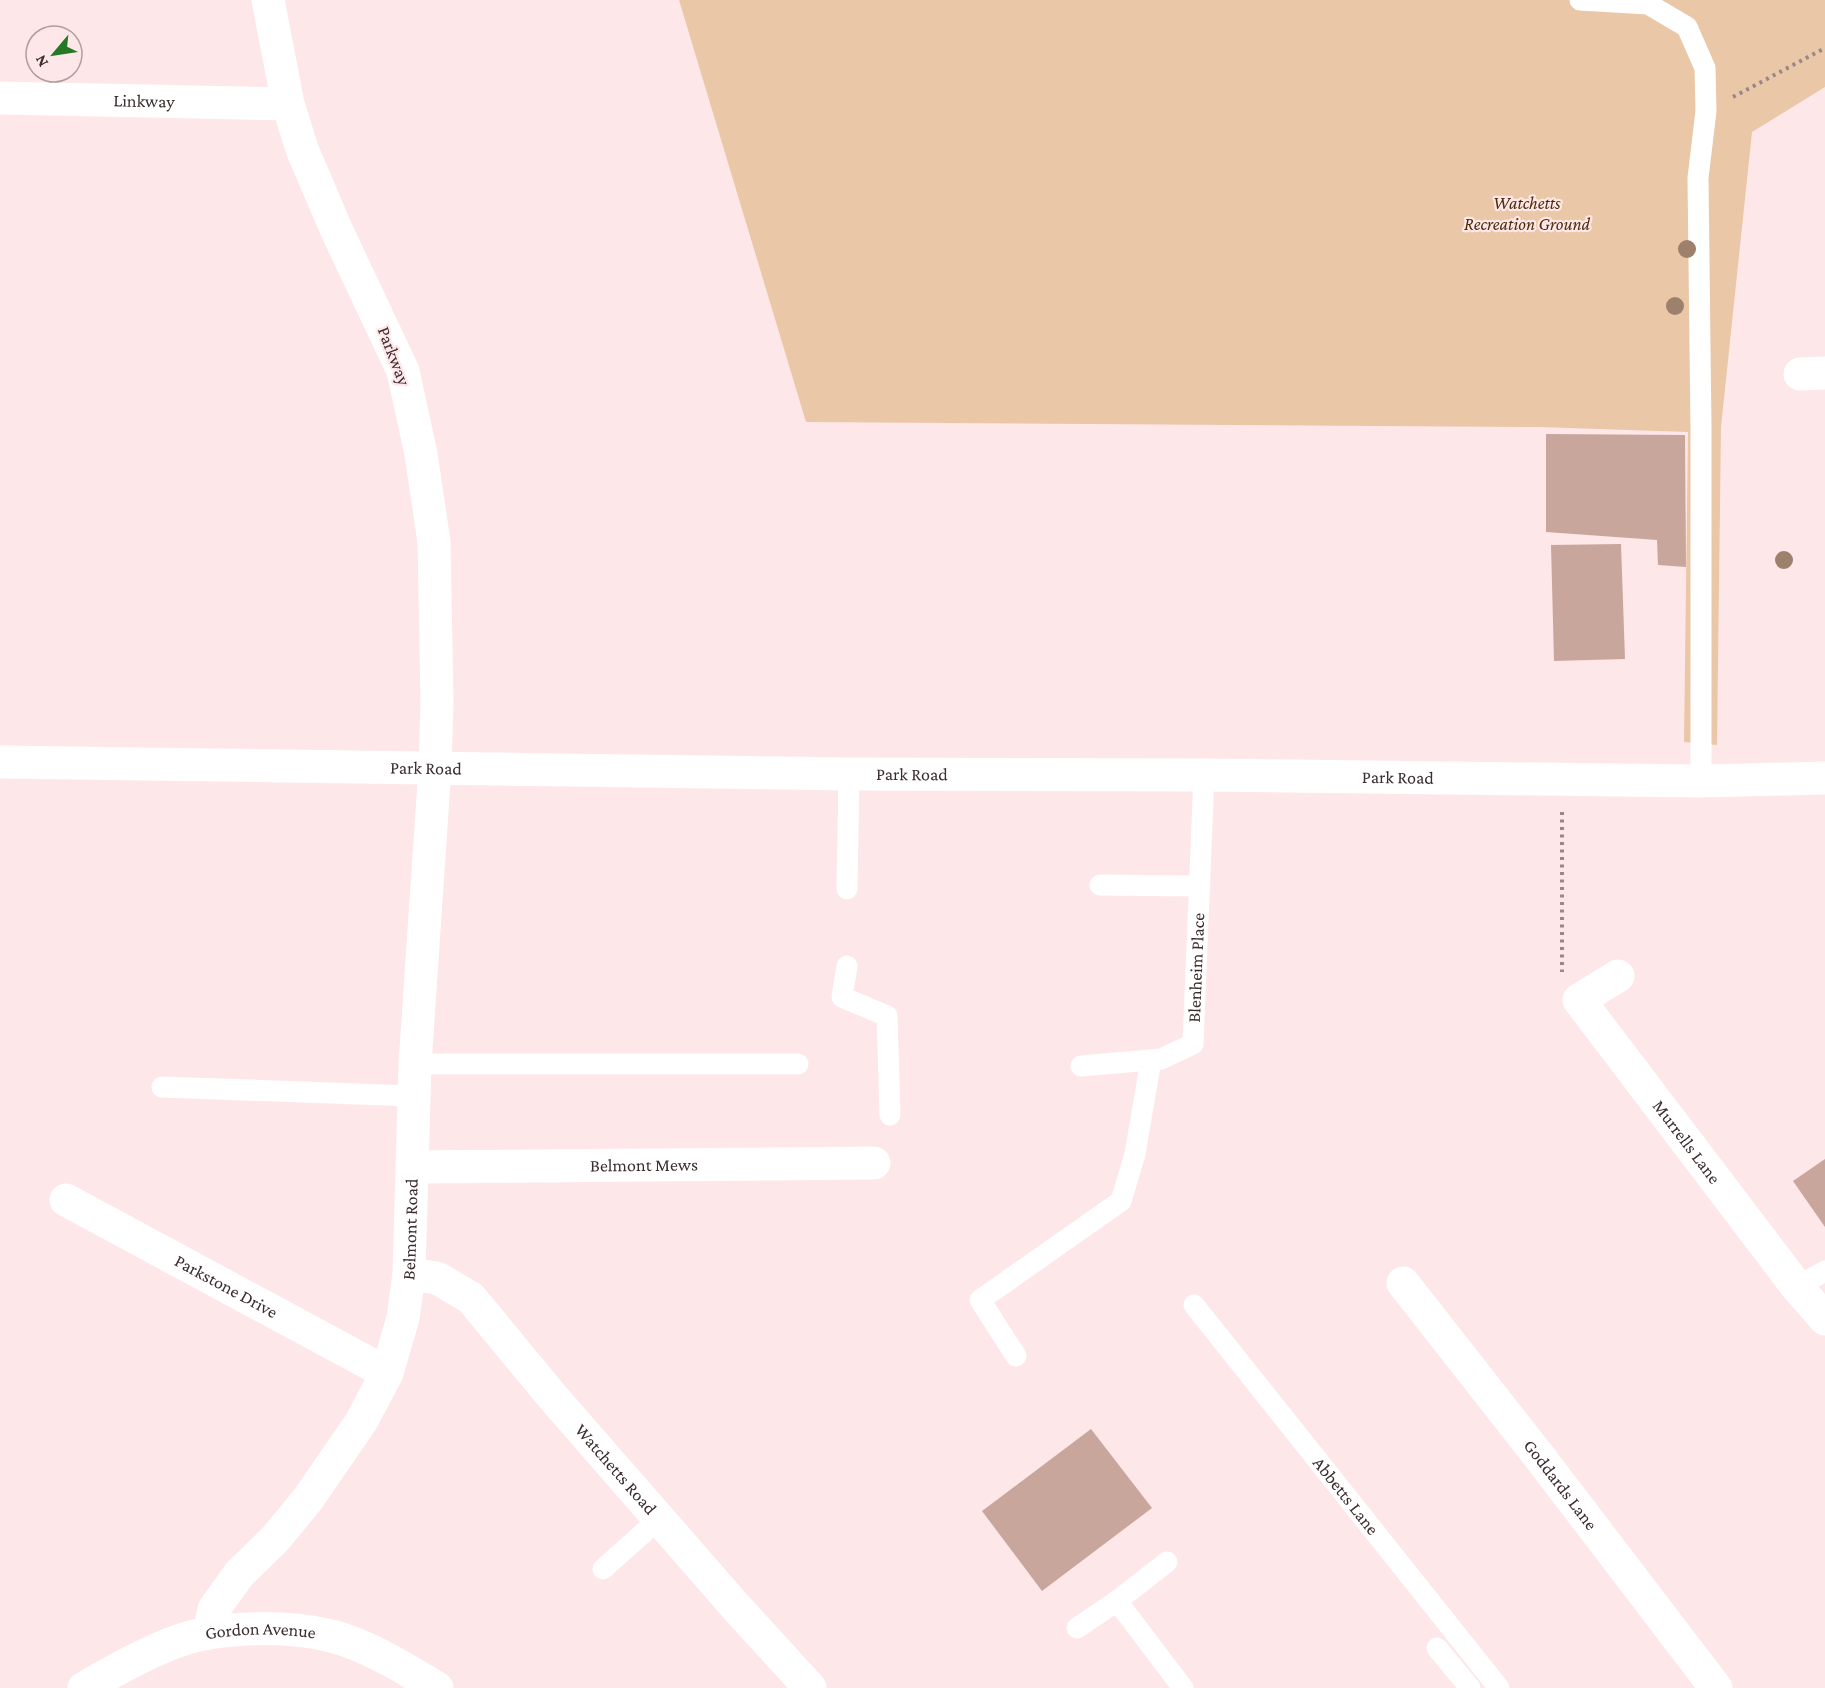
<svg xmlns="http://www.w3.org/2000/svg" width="1825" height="1688" font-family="'Crimson Pro',serif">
<rect width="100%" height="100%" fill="#fee7e9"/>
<!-- green -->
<polygon fill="#eac7a7" points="679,0 1825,0 1825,87 1752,132 1721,427 1717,745 1684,742 1688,432 1539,427 806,422"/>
<!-- building -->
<g fill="#c8a69c">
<polygon points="1546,434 1685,435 1686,567 1658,565 1657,540 1546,532"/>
<polygon points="1621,544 1625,659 1554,661 1551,545"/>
<polygon points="1825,1159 1825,1227 1793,1181"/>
<polygon points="1091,1429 1152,1508 1042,1591 982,1511"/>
</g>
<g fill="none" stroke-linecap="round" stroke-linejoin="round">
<!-- path -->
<g stroke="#9a8789" stroke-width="4" stroke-dasharray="3 4.5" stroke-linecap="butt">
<polyline points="1733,97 1825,48"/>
<polyline points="1562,812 1562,972"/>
</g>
<!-- lane -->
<g stroke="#fff" stroke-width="21">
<polyline points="1580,0 1648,4 1687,27 1705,68 1706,111 1698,178 1701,428 1701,781"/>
<polyline points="1100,885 1200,886"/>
<polyline points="847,889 849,774"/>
<polyline points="847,966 842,997 887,1016 890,1115"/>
<polyline points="415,1064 798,1064"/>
<path id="s1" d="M 1081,1066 L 1161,1059 L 1193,1044 L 1204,775"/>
<polyline points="162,1087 413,1096"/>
<polyline points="1797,1287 1825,1271"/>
<path id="s2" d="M 1194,1305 L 1499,1688"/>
<polyline points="1016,1356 980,1300 1121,1201 1135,1154 1151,1060"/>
<polyline points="603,1569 659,1519"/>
<polyline points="1117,1601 1183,1688"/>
<polyline points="1077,1628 1117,1601 1167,1562"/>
<polyline points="1437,1648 1470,1688"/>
</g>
<!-- street -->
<g stroke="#fff" stroke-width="33">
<path id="s3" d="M 0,98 L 288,104"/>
<polyline points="1800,374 1825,373"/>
<path id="s4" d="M 0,762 L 849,774 L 1204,775 L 1701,781 L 1825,778"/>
<path id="s5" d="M 1618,976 L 1579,1000 L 1797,1287 L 1825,1319"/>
<path id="s6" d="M 413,1167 L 874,1163"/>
<path id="s7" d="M 66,1200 L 387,1373"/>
<path id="s8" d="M 409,1274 L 437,1278 L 471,1298 L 551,1395 L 736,1607 L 810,1688"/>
<path id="s9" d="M 1403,1283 L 1538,1455 L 1716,1688"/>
<path id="s10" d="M 209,1632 L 214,1609 L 239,1574 L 275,1539 L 308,1499 L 361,1422 L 387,1373 L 403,1318 L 409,1274 L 415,1064 L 435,767 L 437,701 L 434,542 L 421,454 L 403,371 L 336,229 L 302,149 L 288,104 L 268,0"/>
<path id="s11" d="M 84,1688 C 114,1671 145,1653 178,1641 C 219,1626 288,1625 331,1636 C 365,1644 408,1670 437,1688"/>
</g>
</g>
<!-- trees -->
<g fill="#9d816d">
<circle cx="1687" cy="249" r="9"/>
<circle cx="1675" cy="306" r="9"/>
<circle cx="1784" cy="560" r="9"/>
</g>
<g text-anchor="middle" stroke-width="4.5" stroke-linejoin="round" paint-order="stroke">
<!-- street labels -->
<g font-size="18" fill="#3c2d2f" stroke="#fee7e9">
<text dy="6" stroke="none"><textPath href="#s3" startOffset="144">Linkway</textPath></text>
<text transform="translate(394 356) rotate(69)" y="6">Parkway</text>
<text dy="6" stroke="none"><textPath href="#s4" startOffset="426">Park Road</textPath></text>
<text dy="6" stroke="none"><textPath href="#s4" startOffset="912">Park Road</textPath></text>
<text dy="6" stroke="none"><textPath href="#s4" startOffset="1398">Park Road</textPath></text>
<text dy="6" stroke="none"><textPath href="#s1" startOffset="192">Blenheim Place</textPath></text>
<text dy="6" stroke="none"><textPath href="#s5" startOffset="224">Murrells Lane</textPath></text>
<text dy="6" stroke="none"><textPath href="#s6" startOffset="231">Belmont Mews</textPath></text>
<text dy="6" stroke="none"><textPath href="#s10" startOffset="464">Belmont Road</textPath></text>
<text dy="6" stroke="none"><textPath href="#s7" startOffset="182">Parkstone Drive</textPath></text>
<text dy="6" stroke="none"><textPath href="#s8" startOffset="292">Watchetts Road</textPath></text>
<text dy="6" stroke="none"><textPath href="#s9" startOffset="256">Goddards Lane</textPath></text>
<text dy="6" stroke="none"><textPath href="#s2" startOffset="244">Abbetts Lane</textPath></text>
<text dy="6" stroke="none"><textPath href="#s11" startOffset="189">Gordon Avenue</textPath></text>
</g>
<!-- park labels -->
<g font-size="18" font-style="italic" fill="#4d2d08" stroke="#fee7e9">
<text x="1527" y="209">Watchetts<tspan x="1527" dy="21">Recreation Ground</tspan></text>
</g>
</g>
<!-- north arrow -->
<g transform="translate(54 54) rotate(241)"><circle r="28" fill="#fee7e9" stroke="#b09d9f" stroke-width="1.5"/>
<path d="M0-4.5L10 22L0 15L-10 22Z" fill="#257924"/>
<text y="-9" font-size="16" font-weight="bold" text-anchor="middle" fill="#3c2d2f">N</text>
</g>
</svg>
